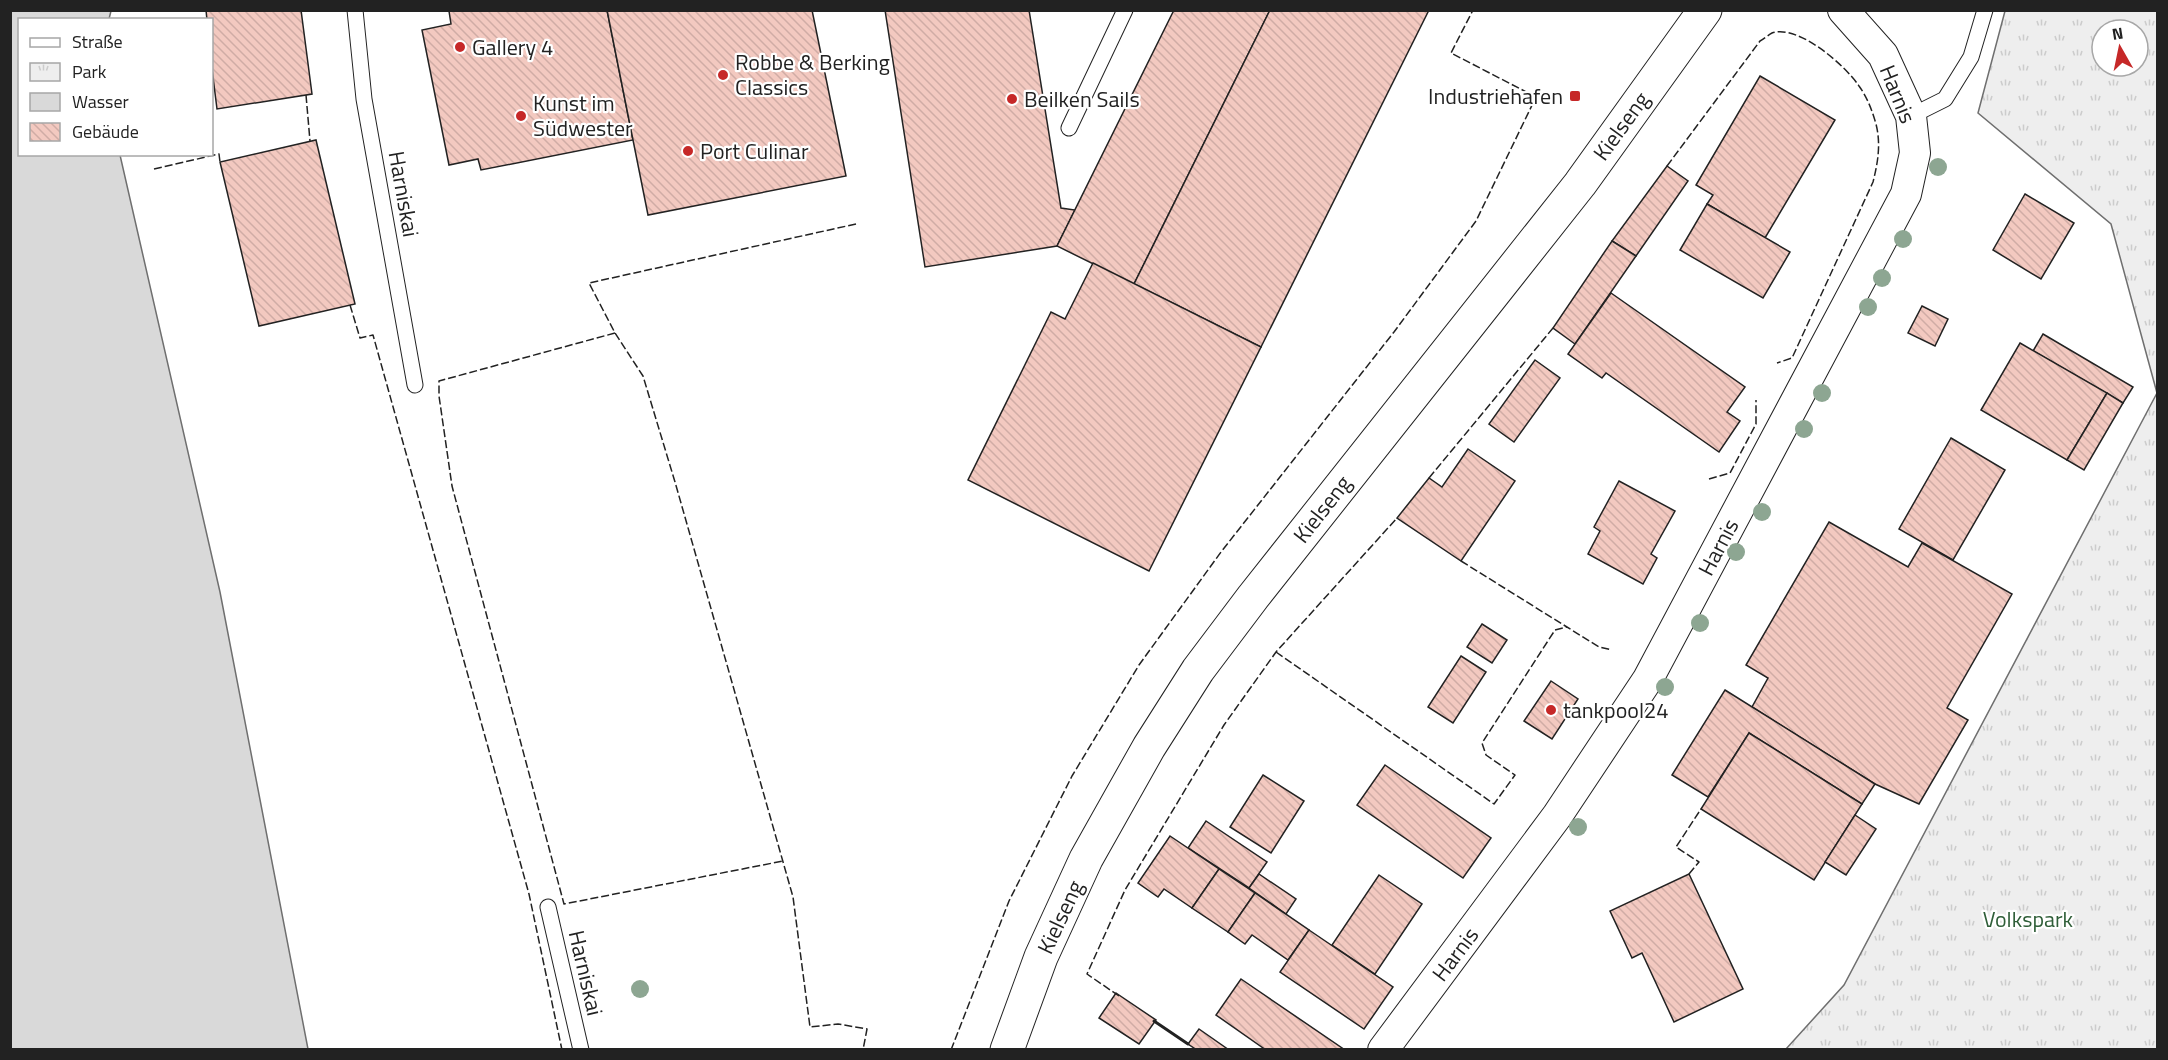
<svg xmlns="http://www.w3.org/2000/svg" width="2168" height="1060" font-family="'Titillium Web',sans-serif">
<defs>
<pattern id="park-tufts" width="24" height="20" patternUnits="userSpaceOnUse" patternTransform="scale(1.5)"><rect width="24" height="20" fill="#eee"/><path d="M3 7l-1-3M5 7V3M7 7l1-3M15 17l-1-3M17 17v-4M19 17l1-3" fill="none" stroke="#ccc"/></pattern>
<pattern id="building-back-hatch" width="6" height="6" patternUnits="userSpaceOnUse" patternTransform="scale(1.5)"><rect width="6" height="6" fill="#f3c9c0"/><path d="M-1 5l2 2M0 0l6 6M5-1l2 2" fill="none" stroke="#d0aca5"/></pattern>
</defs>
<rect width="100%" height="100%" fill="#fff"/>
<!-- park -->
<path fill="url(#park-tufts)" stroke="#6f6f6f" stroke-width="1.5" fill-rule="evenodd" d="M 2005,11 L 2157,11 L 2157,1049 L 1786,1049 L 1844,985 L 2157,393 L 2111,224 L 1978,113 ZM 2102,30 L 2138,30 L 2138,66 L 2102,66 Z"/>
<!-- water -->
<polygon fill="#d9d9d9" stroke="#6f6f6f" stroke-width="1.5" points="10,11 111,11 109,19 20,20 20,154 120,155 220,592 308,1049 11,1049"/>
<!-- building -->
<g fill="url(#building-back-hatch)" stroke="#222" stroke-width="1.5">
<polygon points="206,10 301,10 312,94 217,109 212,69 212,20 207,20"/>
<polygon points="454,10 607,10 633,140 481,170 478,159 449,165 422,30 451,24 449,11"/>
<polygon points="607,10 812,10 846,176 648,215"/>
<polygon points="885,10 1029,10 1061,208 1075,210 1057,246 925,267"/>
<polygon points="1174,10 1270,10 1134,284 1057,246"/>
<polygon points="1270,10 1429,10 1261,347 1134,284"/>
<polygon points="1760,76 1835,120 1765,238 1707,204 1713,195 1696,185"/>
<polygon points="316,140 355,304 259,326 220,162"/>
<polygon points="1667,166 1688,181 1636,256 1612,241"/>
<polygon points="2025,194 2074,223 2041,279 1993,250"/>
<polygon points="1707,204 1790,252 1763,298 1680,250"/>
<polygon points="1612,241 1636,256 1575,344 1553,328"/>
<polygon points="1093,263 1261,347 1149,571 968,480 1051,312 1065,319"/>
<polygon points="1611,293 1745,387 1727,412 1740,421 1719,452 1606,373 1602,378 1568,354"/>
<polygon points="1922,306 1948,319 1935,346 1908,333"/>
<polygon points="2043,334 2133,387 2123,403 2033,351"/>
<polygon points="2020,343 2107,393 2067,460 1981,410"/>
<polygon points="1535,360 1560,378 1514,442 1489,424"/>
<polygon points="2107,393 2123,403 2084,470 2067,460"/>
<polygon points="1951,438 2005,470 1953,560 1899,529"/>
<polygon points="1468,449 1515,481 1461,561 1397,518 1429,478 1442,487"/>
<polygon points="1619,481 1675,511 1651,554 1657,558 1643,584 1588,554 1600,531 1594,527"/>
<polygon points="1829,522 1908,567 1922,543 2012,594 1947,708 1968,720 1919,804 1875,784 1752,707 1768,678 1746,665"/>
<polygon points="1482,624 1507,640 1492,663 1467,647"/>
<polygon points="1461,656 1486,672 1453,723 1428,707"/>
<polygon points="1551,681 1578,699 1552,739 1524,721"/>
<polygon points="1725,690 1875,784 1862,804 1749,733 1708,797 1672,775"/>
<polygon points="1749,733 1862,804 1814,880 1701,809"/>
<polygon points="1385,765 1491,838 1463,878 1357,805"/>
<polygon points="1263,775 1304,801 1271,853 1230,827"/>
<polygon points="1855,815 1876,829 1846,875 1825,862"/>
<polygon points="1206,821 1267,862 1249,888 1188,848"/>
<polygon points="1170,836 1219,869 1192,908 1164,889 1158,897 1138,883"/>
<polygon points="1219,869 1255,893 1228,932 1192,908"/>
<polygon points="1259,874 1296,899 1286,914 1249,888"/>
<polygon points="1689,874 1743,989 1674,1022 1642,953 1632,958 1610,911"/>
<polygon points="1379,875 1422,904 1375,974 1332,945"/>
<polygon points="1255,893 1309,930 1288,960 1252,935 1245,944 1228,932"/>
<polygon points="1309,930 1393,987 1364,1029 1280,972"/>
<polygon points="1241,979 1345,1050 1266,1050 1216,1015"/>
<polygon points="1116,993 1156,1020 1139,1044 1099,1018"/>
<polygon points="1199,1029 1229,1050 1197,1050 1188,1044"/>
</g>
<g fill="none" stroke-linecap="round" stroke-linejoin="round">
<!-- service casing -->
<g stroke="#222" stroke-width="17">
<g id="service">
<polyline points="355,10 364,99 415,385"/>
<polyline points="1911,116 1945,99 1971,57 1985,10"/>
<polyline points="1069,128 1125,10"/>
<polyline points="548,907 581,1050"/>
</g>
</g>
<!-- minor casing -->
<g stroke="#222" stroke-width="32">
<polyline id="minor" points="1383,1050 1557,816 1648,679 1906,194 1915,153 1911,116 1883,55 1843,10"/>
</g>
<!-- tertiary casing -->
<g stroke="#222" stroke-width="35">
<polyline id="tertiary" points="1007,1050 1041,957 1086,859 1149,747 1198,670 1253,597 1580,184 1705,10"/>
</g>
<!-- service -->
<use href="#service" stroke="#fff" stroke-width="15"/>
<!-- minor -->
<use href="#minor" stroke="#fff" stroke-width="30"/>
<!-- tertiary -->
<use href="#tertiary" stroke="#fff" stroke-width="33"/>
<!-- fence -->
<g stroke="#222" stroke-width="1.5" stroke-dasharray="8 3" stroke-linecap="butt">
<polyline points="306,95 310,141"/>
<path d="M 1667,166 L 1760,41 C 1764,39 1768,35 1772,33 C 1798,24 1845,65 1859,86 C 1867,97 1872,110 1876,124 C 1881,144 1878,162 1873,182 L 1792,358 L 1777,363"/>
<polyline points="154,169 219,154 220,162"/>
<polyline points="856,224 589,283 615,333 643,376 675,482 793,897 810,1027 838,1024 867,1029 863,1050"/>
<polyline points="350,305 360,338 373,335 529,894 562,1050"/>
<polyline points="615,333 439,381 439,396 452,486 564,904 783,861"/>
<polyline points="1429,478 1553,328"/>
<polyline points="1709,479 1730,473 1756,424 1756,400"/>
<polyline points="1461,561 1599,647 1612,650"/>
<polyline points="1276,652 1494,804 1515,775 1486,755 1482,743 1555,630 1567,627"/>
<polyline points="1689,874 1699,862 1676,847 1701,809"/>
<polyline points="1119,996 1087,974 1125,890 1224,725 1276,652 1397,518"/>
<polyline points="951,1050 1009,901 1072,776 1139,665 1221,552 1394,332 1476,221 1536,97 1451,53 1473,10"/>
</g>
<!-- wall -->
<polyline stroke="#222" stroke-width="3" points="1154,1021 1188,1044"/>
</g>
<!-- trees -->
<g fill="#8da692">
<circle cx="1938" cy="167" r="9"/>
<circle cx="1903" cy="239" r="9"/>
<circle cx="1882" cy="278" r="9"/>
<circle cx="1868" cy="307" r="9"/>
<circle cx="1822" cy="393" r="9"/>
<circle cx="1804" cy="429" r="9"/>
<circle cx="1762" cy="512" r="9"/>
<circle cx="1736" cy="552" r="9"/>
<circle cx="1700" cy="623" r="9"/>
<circle cx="1665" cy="687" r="9"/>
<circle cx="1578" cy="827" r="9"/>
<circle cx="640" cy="989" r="9"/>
</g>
<!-- markers -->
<g fill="#c62828" stroke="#fff" stroke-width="2">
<circle cx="460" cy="47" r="6"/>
<circle cx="723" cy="75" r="6"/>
<rect x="1569" y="90" width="12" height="12" rx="3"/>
<circle cx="1012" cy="99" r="6"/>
<circle cx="521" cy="116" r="6"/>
<circle cx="688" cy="151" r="6"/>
<circle cx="1551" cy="710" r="6"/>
</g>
<g text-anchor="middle" stroke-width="4.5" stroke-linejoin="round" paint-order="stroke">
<!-- poi labels -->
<g font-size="22" fill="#222" stroke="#fff" text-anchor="start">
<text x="472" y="55">Gallery 4</text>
<text x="735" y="70">Robbe &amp; Berking<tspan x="735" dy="25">Classics</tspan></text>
<text x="1563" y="104" text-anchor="end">Industriehafen</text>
<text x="1024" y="107">Beilken Sails</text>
<text x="533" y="111">Kunst im<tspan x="533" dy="25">Südwester</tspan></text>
<text x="700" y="159">Port Culinar</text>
<text x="1563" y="718">tankpool24</text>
</g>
<!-- street labels -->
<g font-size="22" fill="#222" stroke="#fff">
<text transform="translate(1898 94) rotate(68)" y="8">Harnis</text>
<text transform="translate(1621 126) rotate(-54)" y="8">Kielseng</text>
<text transform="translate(404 194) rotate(80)" y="8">Harniskai</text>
<text transform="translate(1322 509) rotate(-52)" y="8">Kielseng</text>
<text transform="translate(1718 547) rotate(-62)" y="8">Harnis</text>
<text transform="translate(1060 917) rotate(-65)" y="8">Kielseng</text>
<text transform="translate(1455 954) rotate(-53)" y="8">Harnis</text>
<text transform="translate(586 973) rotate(77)" y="8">Harniskai</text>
</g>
<!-- park labels -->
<g font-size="22" fill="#2f5e38" stroke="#fff">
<text x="2028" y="927">Volkspark</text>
</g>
</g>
<!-- border -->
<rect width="2168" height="1060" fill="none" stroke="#222222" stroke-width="24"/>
<!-- legend -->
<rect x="18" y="18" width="195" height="138" fill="#ffffff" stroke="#a7a7a7" stroke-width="1.5"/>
<rect x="30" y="38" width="30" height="9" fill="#ffffff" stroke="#a7a7a7" stroke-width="1.5"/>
<text x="72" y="48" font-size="18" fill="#222222">Straße</text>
<rect x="30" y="63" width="30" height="18" fill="url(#park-tufts)" stroke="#a7a7a7" stroke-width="1.5"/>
<text x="72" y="78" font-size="18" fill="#222222">Park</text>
<rect x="30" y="93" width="30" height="18" fill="#d9d9d9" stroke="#a7a7a7" stroke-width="1.5"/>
<text x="72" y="108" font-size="18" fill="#222222">Wasser</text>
<rect x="30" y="123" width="30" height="18" fill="url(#building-back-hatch)" stroke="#a7a7a7" stroke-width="1.5"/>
<text x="72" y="138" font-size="18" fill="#222222">Gebäude</text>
<!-- north arrow -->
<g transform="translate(2120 48) rotate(351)"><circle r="28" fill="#ffffff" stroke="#a7a7a7" stroke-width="1.5"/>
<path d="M0-4.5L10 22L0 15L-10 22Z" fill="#c62828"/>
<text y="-9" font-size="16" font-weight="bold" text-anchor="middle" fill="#222222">N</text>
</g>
</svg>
